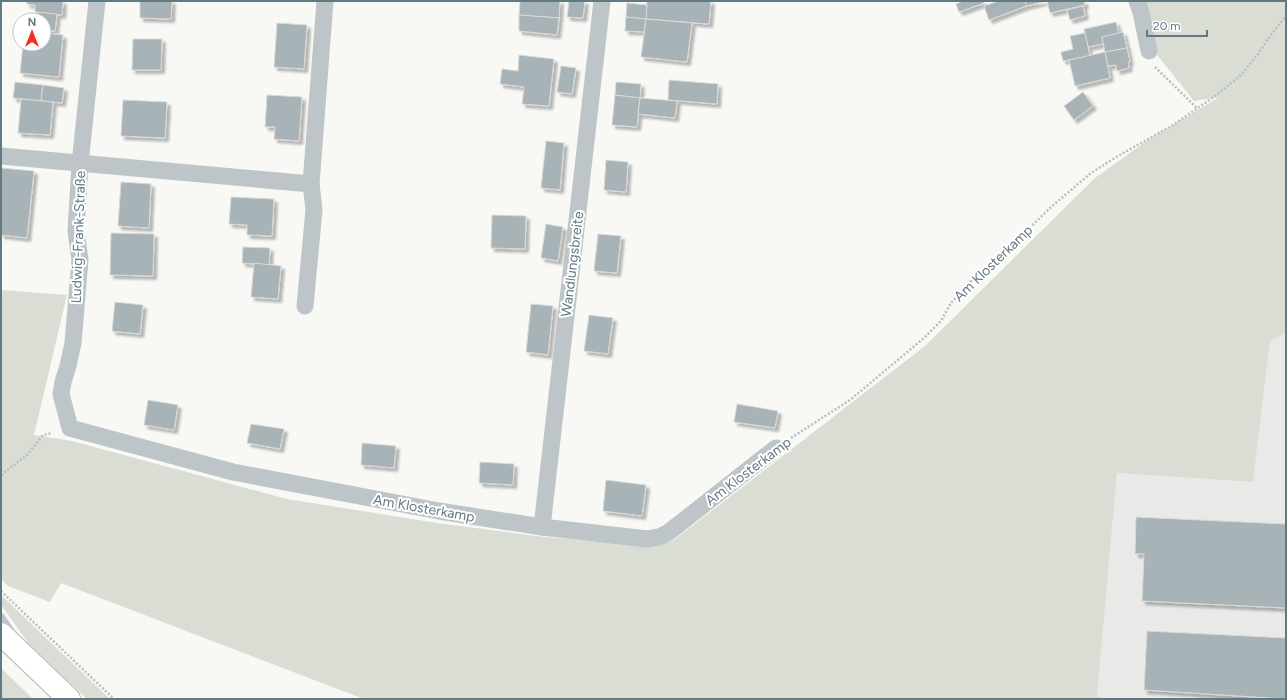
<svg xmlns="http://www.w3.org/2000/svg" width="1287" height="700" font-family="Figtree,sans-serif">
<defs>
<filter id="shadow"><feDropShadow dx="3.5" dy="3.5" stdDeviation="1" flood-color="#0004"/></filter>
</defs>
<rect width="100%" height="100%" fill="#f8f8f5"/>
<!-- built -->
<polygon fill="#e9e9e8" points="1286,333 1286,699 1125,699 1097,697 1117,473 1253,482 1270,341"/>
<!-- green -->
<g fill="#d9ddd4">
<polygon points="1141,1 1286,1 1286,333 1270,341 1253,482 1117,473 1097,697 1125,699 364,699 61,583 50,602 8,586 1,579 1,290 67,295 34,435 72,441 287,499 437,523 536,536 645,546 674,540 925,346 1095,178 1145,142 1219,97 1194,101 1157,55"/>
<polygon points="1,595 110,699 87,699 29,644 1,605"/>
<polygon points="1,668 33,699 1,699"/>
</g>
<!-- building -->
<g fill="#a7b3b7" stroke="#dad9d7" filter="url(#shadow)">
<polygon points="27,1 63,1 62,15 35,12 35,5 27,4"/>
<polygon points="140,1 172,1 171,19 140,18"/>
<polygon points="520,1 560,1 559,18 519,15"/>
<polygon points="569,1 585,1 583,18 567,17"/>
<polygon points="647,1 711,1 709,24 646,19"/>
<polygon points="960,1 983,1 984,3 959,12 956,4 961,2"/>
<polygon points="999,1 1025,1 1026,6 989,20 984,6"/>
<polygon points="1025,1 1047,1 1026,6"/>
<polygon points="1047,1 1084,1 1085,5 1050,13"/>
<polygon points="627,3 647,5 646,19 626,17"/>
<polygon points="1083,6 1085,16 1070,20 1067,10"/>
<polygon points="38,12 57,14 55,31 44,30 44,20 27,20 27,17 37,18"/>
<polygon points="519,15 559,18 557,35 519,31"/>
<polygon points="626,17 646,19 644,32 625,31"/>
<polygon points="646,19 692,23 687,62 641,57"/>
<polygon points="1116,22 1119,34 1102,37 1103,44 1088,47 1084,29"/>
<polygon points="277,23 307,25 304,69 274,67"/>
<polygon points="1123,32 1127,48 1105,52 1102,37"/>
<polygon points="44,33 63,35 59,77 20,73 23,44 44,44"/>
<polygon points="1085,33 1090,56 1063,61 1061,52 1073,49 1070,36"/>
<polygon points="133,39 162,39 161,70 132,70"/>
<polygon points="1127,48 1130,62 1128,62 1129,68 1117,71 1116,65 1108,66 1105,52"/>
<polygon points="1105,52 1110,78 1075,86 1069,60"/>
<polygon points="519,55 554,59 549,106 522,104 524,87 500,84 502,69 518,71"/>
<polygon points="561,66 576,68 572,94 557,92"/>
<polygon points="669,80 718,84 717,104 668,100"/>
<polygon points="15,82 43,85 41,101 13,98"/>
<polygon points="616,82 641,84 640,98 615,95"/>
<polygon points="43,85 64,88 62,103 41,101"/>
<polygon points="1083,92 1093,106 1074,120 1064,106"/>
<polygon points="267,95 302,97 299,141 274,139 275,127 265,127"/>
<polygon points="615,95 640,98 637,127 612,125"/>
<polygon points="640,98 677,101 675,118 638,114"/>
<polygon points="21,99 53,102 50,135 18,133"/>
<polygon points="123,100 167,102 165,138 121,136"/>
<polygon points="546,141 564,143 560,190 541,188"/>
<polygon points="606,160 628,162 626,192 604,190"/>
<polygon points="1,168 34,171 27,238 1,235"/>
<polygon points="121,182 151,184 149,228 118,226"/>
<polygon points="231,197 274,199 272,236 247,235 247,225 229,224"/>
<polygon points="492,215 526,216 525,249 491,248"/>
<polygon points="546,224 563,227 558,261 541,258"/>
<polygon points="111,233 154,234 153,276 110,275"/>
<polygon points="598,234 621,236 617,273 594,271"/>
<polygon points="243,247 270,248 269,265 242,263"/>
<polygon points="254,263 281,266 278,299 251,297"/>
<polygon points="115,302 143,305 140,334 112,331"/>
<polygon points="531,304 553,306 548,355 526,352"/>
<polygon points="589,315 613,318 608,354 584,351"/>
<polygon points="148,400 178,405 174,430 144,425"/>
<polygon points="737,404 778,411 775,428 734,422"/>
<polygon points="251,424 284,429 280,449 247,443"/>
<polygon points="362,443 396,446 394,468 361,465"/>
<polygon points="480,462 514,464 513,485 479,483"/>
<polygon points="606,480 646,485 642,516 603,511"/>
<polygon points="1136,517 1286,524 1286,608 1142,601 1144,554 1135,554"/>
<polygon points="1147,631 1286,638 1286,699 1144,690"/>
</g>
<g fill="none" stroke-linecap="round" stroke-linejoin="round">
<!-- primary casing -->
<g stroke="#b0b8bb" stroke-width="24">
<polyline id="primary" points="1,634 69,699"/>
</g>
<!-- path -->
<g stroke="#b9bec0" stroke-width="2.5" stroke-dasharray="2 2" stroke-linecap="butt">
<polyline points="1155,67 1198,109"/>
<polyline points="791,438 850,400 924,338 941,321 951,303 974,278 1008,249 1050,208 1091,173 1118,156 1173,125 1218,94 1241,75 1258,54 1273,32 1286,16"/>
<polyline points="1,475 27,455 43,435 52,433"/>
<polyline points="1,591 114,699"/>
</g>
<!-- service -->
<polyline stroke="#bec5c8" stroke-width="8" points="1,617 12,633"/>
<!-- minor -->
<g stroke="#bec5c8" stroke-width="17">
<polyline points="97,1 80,164 76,231 80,260 73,343 68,366 63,382 61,394 70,428 233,472 439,511 542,527 647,539 659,537 669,532 776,448"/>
<polyline points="1137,1 1141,12 1149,51"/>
<polyline points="1,156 311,184"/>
<polyline points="305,306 314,210 311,184 325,1"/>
<polyline points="542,527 602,1"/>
</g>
<!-- primary -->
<use href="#primary" stroke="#fff" stroke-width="22"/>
</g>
<g text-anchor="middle" stroke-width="4" stroke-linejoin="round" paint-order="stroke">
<!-- street labels -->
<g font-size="14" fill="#617982" stroke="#fff">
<text transform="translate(78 237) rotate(-88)" y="5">Ludwig-Frank-Straße</text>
<text transform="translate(993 263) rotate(-44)" y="5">Am Klosterkamp</text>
<text transform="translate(572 264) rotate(-83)" y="5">Wandlungsbreite</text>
<text transform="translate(748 471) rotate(-37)" y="5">Am Klosterkamp</text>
<text transform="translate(424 508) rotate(10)" y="5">Am Klosterkamp</text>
</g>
</g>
<!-- border -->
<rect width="1287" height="700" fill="none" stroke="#617982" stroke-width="4"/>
<!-- north arrow -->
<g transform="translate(32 32)"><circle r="19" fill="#ffffff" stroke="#c0c9cd"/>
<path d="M0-3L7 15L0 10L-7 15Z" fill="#ec3021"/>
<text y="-6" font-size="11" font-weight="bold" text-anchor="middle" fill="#617982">N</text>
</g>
<!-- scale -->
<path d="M1147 30v6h60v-6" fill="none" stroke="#617982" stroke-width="2"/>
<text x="1153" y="30" font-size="12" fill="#617982" stroke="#ffffff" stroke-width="3" paint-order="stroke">20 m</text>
</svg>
